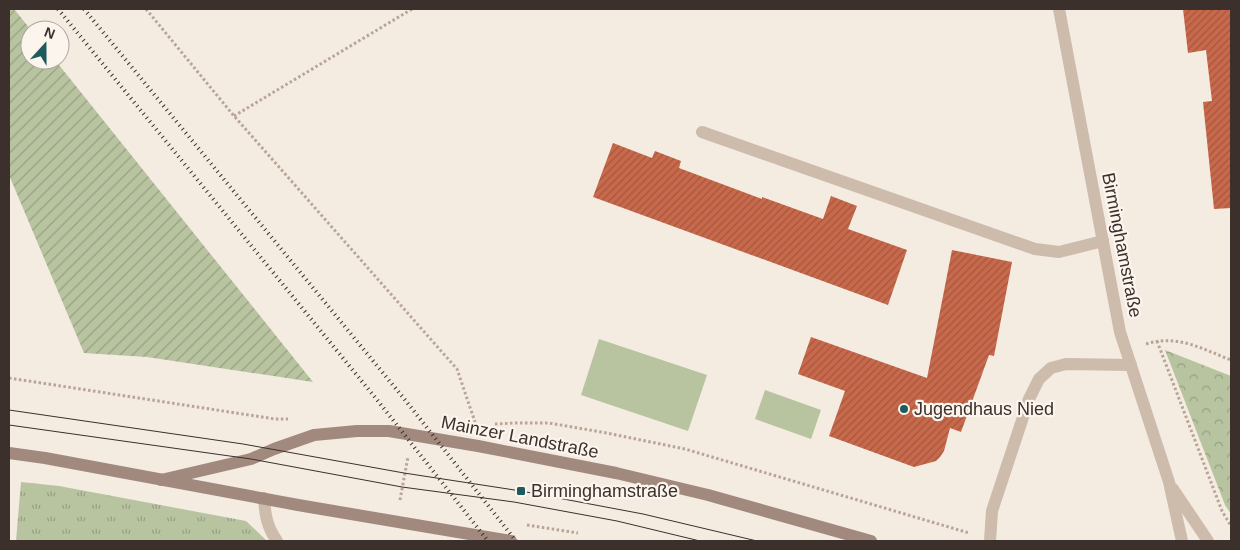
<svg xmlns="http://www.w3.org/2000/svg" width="1240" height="550" font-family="Arial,sans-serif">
<defs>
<pattern id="grass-tufts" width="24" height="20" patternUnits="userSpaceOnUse" patternTransform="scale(1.25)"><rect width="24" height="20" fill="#b8c4a0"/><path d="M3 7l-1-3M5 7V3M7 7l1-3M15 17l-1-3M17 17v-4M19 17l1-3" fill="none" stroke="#97a083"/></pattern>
<pattern id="park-crowns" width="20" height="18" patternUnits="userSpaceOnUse" patternTransform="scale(1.25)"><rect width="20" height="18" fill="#b8c4a0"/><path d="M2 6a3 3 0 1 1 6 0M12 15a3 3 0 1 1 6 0" fill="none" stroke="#97a083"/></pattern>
<pattern id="garden-furrows" width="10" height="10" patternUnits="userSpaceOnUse" patternTransform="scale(1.25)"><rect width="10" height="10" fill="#b8c4a0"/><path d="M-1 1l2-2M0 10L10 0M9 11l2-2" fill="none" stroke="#97a083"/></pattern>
<pattern id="building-hatch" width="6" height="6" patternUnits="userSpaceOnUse" patternTransform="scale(1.25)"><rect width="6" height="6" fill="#c8694b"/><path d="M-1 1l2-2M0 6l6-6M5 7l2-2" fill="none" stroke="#a4573f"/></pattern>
</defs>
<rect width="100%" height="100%" fill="#f4ebe1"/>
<!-- grass -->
<polygon fill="url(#grass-tufts)" points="21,482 59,486 246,521 267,541 16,541"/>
<!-- park -->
<polygon fill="url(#park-crowns)" points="1165,350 1231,376 1231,514 1225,505"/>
<!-- garden -->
<polygon fill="url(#garden-furrows)" points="9,9 14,9 31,30 30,60 55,60 313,382 147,357 84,353 9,175"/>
<!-- pitch -->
<g fill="#b8c4a0">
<polygon points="599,339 707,375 688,431 581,395"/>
<polygon points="765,390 821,410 811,439 755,419"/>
</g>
<!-- building -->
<g fill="url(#building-hatch)">
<polygon points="1183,9 1231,9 1231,208 1214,209 1203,102 1212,101 1206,50 1188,53"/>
<polygon points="613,143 652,158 655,151 681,161 679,168 762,199 762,197 823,219 831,196 857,206 848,229 907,250 888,305 593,197"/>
<polygon points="952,250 1012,262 994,356 989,355 961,432 950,428 944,451 940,457 936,461 914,467 829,436 845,391 798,374 811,337 927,378"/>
</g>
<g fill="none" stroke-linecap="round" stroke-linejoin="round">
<!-- path -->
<g stroke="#b9a596" stroke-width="3" stroke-dasharray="2.5 2.5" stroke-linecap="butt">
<polyline points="146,9 234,116 457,369 475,422"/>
<polyline points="234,116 412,9"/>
<polyline points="1157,341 1222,511 1231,526"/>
<path d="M 1146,344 C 1178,334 1202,349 1231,360"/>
<polyline points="9,378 275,419 288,419"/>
<polyline points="495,424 515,423 549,423 607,433 685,449 969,533"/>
<polyline points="400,500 408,457"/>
<polyline points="527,525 578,533"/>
</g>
<!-- service -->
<g stroke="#cdbbac" stroke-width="12">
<polyline points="702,132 1035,249 1059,252 1103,241"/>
<path d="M 264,498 C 265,515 267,527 277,541"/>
<polyline points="990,541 992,511 1029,399 1039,379 1051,368 1066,364 1131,365"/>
</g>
<!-- minor -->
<g stroke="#cdbbac" stroke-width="12">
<polyline points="1059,9 1120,332 1169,482 1182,541"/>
<polyline points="1173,489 1208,541"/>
</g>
<!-- secondary -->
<g stroke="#a18a7d" stroke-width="12">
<polyline points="9,453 45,458 298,505 511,541"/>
<polyline points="161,480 251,459 274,449 314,435 357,431 389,431 478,446 616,473 708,495 871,541"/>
</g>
<!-- tram -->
<g stroke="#3b302b" stroke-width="1">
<polyline points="9,410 243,444 404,473 521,491 643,514 757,541"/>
<polyline points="9,425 251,459 402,487 514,502 617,521 700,541"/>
</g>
<!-- rail -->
<g stroke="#3b302b" stroke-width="4" stroke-dasharray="1 4" stroke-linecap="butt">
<polyline points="58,9 378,401 488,541"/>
<polyline points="84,9 406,401 516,541"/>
</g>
</g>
<!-- markers -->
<g fill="#1f5a5e" stroke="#fbf5ee" stroke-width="2">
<circle cx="904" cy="409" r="5"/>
<rect x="516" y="486" width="10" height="10" rx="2.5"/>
</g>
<g text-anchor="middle" stroke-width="4.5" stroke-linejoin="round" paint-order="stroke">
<!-- street labels -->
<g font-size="18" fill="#3b302b" stroke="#fbf5ee">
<text transform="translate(1122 245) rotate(79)" y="6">Birminghamstraße</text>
<text transform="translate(520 437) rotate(11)" y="6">Mainzer Landstraße</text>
</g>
<!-- poi labels -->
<g font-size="18" fill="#3b302b" stroke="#fbf5ee" text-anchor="start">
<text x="914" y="415">Jugendhaus Nied</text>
<text x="531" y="497">Birminghamstraße</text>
</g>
</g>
<!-- border -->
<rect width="1240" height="550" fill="none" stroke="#3b302b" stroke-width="20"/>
<!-- north arrow -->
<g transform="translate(45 45) rotate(21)"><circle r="24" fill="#fbf5ee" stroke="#aea6a0"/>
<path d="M0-4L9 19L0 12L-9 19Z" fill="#1f5a5e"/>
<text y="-8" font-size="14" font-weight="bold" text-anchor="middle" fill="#3b302b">N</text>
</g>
</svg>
